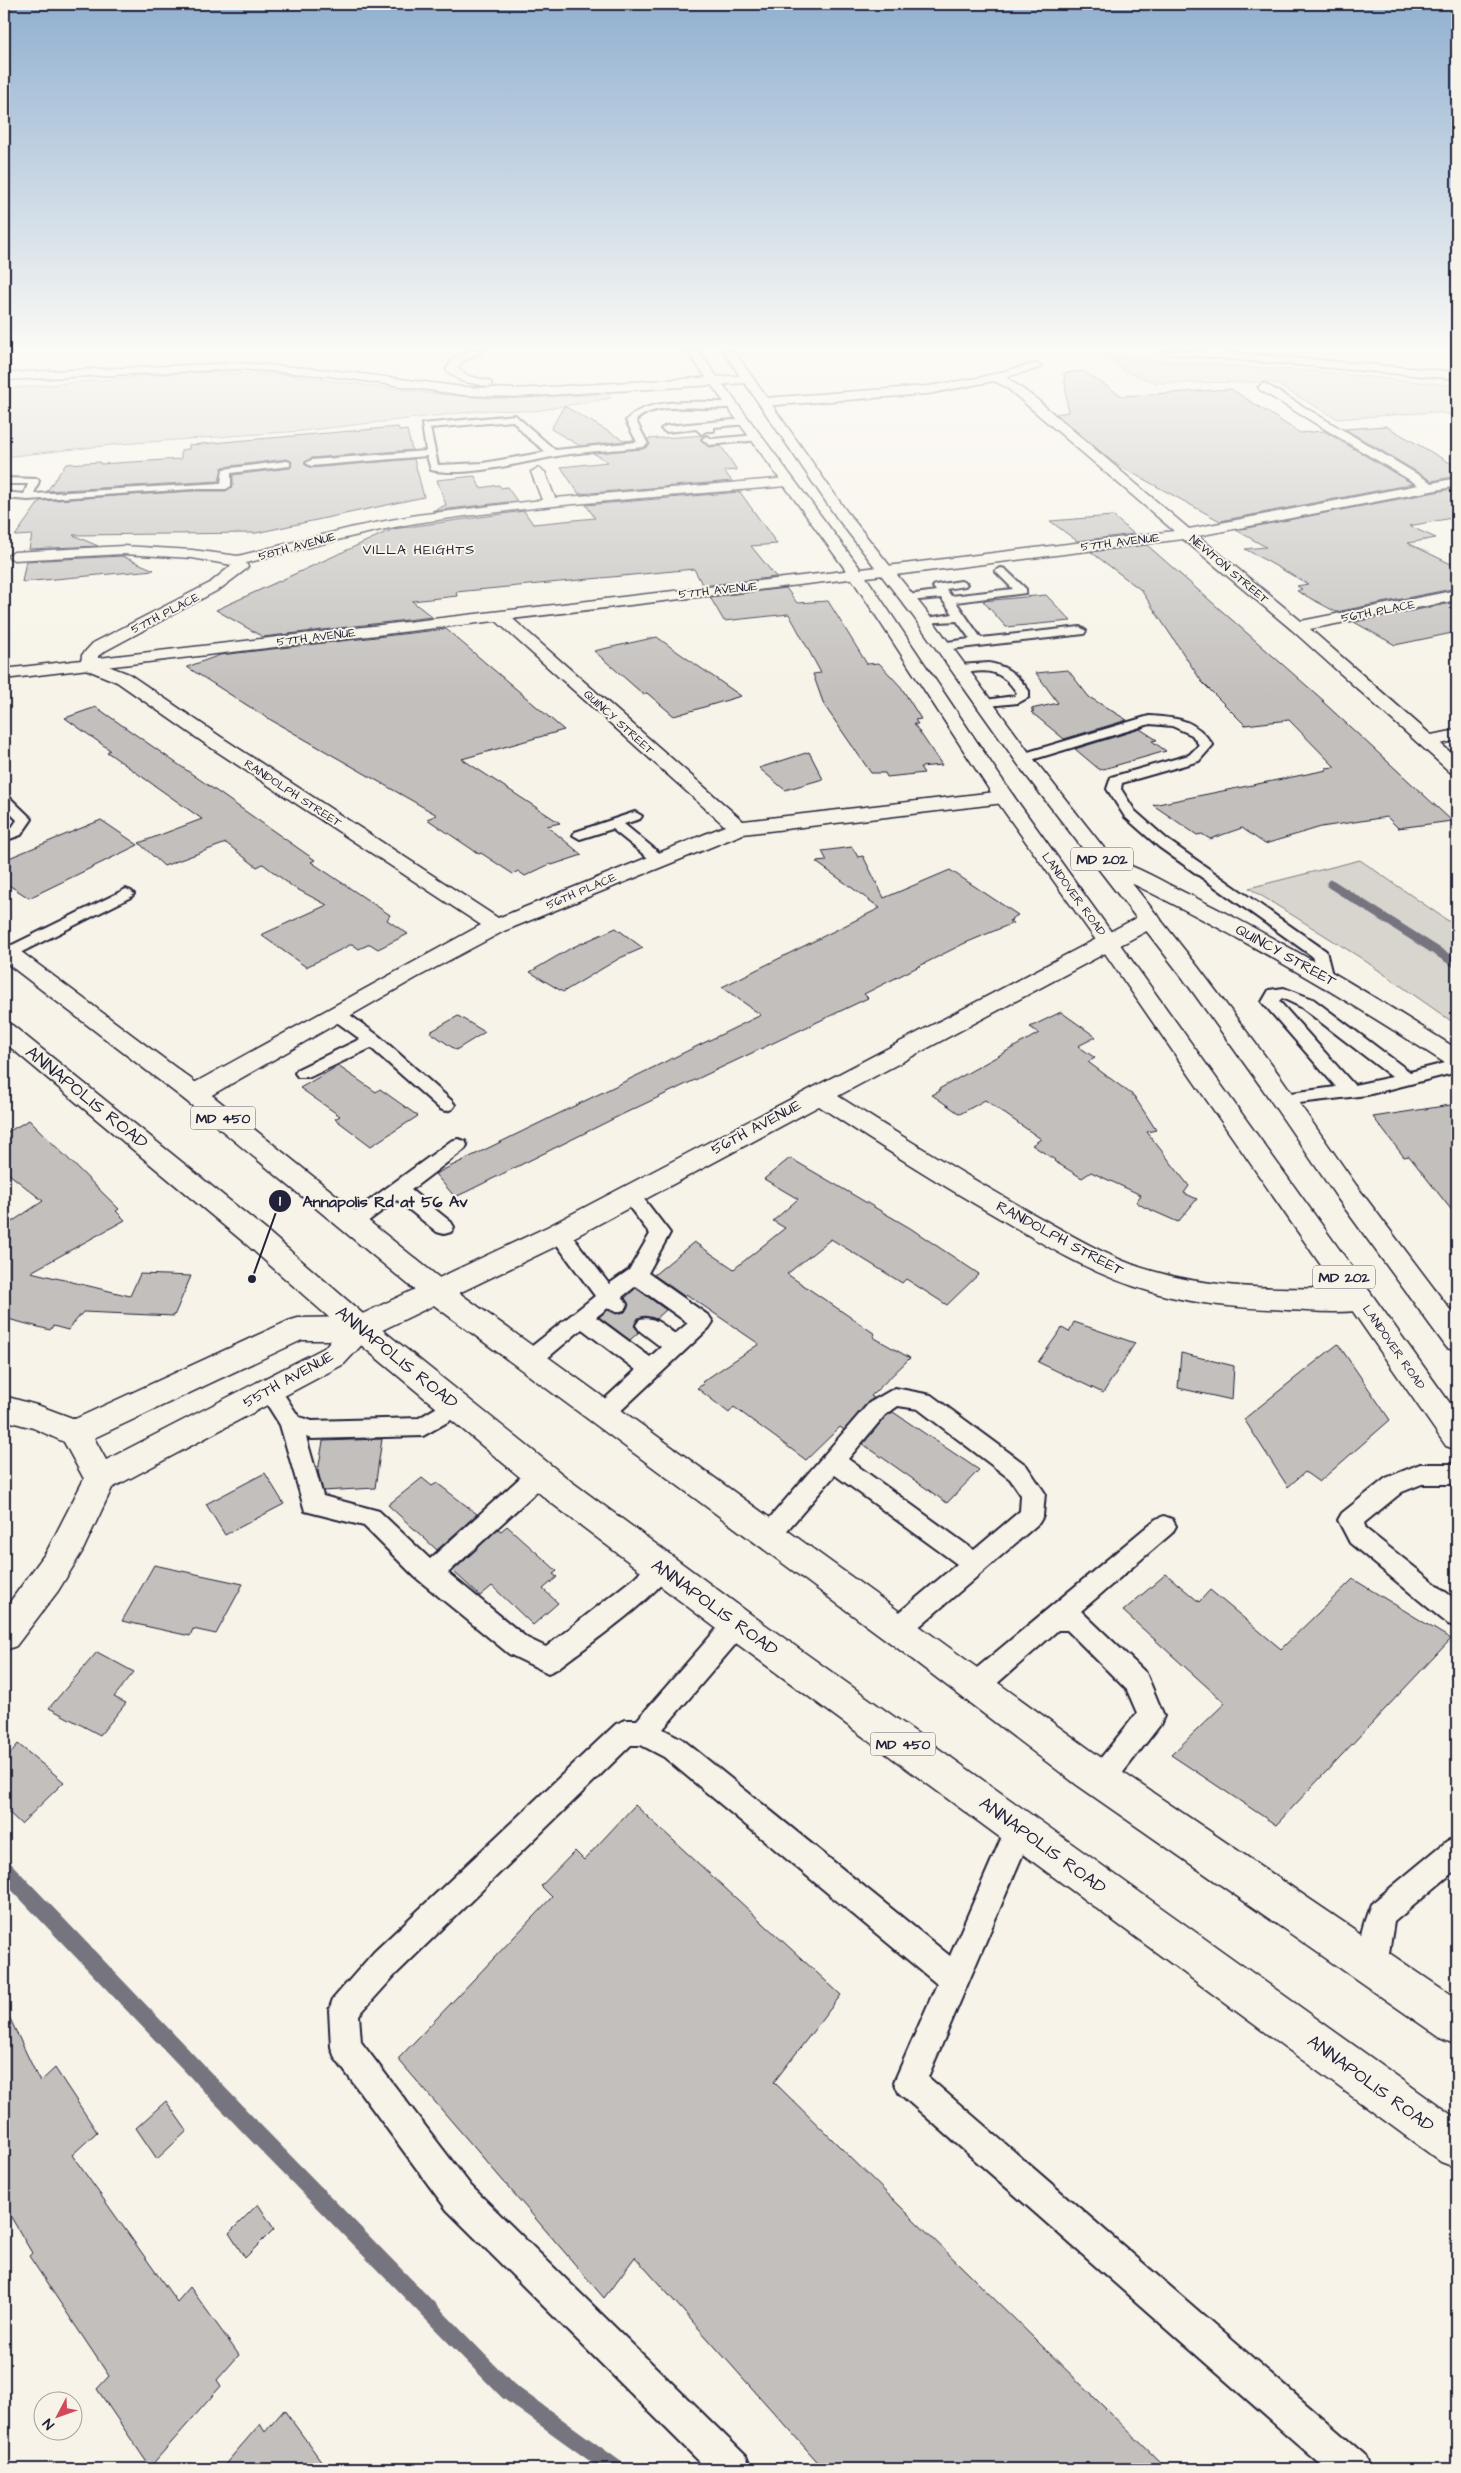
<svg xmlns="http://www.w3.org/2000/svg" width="1461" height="2473" font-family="'Architects Daughter',sans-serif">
<rect width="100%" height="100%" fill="#f7f3e8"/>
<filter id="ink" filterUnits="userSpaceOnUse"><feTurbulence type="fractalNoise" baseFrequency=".02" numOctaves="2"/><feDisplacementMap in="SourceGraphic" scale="10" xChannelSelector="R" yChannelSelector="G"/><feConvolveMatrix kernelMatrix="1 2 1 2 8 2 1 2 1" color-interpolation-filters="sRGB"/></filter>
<g filter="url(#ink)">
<!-- green -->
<g fill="#d8d5cf" stroke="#7d7c85">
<polygon points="1105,357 1320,372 1457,386 1457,415 1432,412 1338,419 1272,382 1157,383 1125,371"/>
<polygon points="188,372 288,375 434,394 499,399 609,394 611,398 535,411 487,410 301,431 120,444 4,457 4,389"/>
<polygon points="1360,860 1457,927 1457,1025 1361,958 1249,888"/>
</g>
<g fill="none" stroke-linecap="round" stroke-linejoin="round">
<!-- stream-far1 -->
<polyline stroke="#76747f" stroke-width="9" points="1331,884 1457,964"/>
<!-- stream -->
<polyline stroke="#76747f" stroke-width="18" points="4,1869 257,2134 508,2391 616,2469"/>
</g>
<!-- building -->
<g fill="#c2bfbd" stroke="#22223b">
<polygon points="1083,371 1122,396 1231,389 1300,433 1324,431 1413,484 1220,521 1114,463 1056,414 1068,412 1064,373"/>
<polygon points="564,406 625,441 634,440 580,446 551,429"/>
<polygon points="1386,426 1457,467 1457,476 1432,481 1345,429"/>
<polygon points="398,427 400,431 407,430 412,450 311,458 304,464 311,468 414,459 424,497 256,533 73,535 98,546 29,549 32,535 15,536 40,501 194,491 226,491 233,486 233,475 290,468 292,462 287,459 223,467 219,481 47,491 66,464 100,462 100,464 181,459 181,450 189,449 189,445"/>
<polygon points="705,435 701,440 709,447 721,446 737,470 724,471 732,481 579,494 561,467 608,462 593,453 643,449 650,445 647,439"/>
<polygon points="475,476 480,488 499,485 501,488 507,487 517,501 432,511 446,505 437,480"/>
<polygon points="1457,488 1457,517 1409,526 1436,538 1408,543 1457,567 1457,588 1336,612 1297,591 1302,589 1297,586 1308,584 1245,549 1266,547 1236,530"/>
<polygon points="740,492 777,544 751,546 776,577 703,586 694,569 456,592 457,596 412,601 432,617 263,637 216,610 393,529 524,511 533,524 595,518 586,505"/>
<polygon points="1113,516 1134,534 1077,541 1050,521"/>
<polygon points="1147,545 1324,701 1322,701 1452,821 1398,828 1387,817 1321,827 1265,844 1242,828 1210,839 1202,834 1197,835 1153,805 1327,770 1325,768 1335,767 1289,720 1245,725 1202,682 1141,590 1091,552"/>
<polygon points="122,556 154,570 22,582 26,561"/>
<polygon points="786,588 797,603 828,601 867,664 879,663 901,687 921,719 915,720 918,724 914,724 942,765 920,767 924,773 887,777 885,773 871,773 824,705 813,674 821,673 789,614 724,621 710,597"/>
<polygon points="1046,595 1071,621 1006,627 983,601"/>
<polygon points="1457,602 1457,632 1395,645 1354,622"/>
<polygon points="446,629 564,730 462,759 560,823 547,826 582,855 552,865 550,864 525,876 518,871 513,874 481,853 479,854 427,819 437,815 264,716 187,667 220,655"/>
<polygon points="657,637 672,648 741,696 674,716 647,693 643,694 594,651"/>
<polygon points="1068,670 1089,697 1127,720 1064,739 1031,712 1034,711 1031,709 1058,703 1036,673"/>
<polygon points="96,707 315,860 311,862 390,915 387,920 408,934 378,949 370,944 359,949 352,944 306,967 261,935 327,905 293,887 263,864 257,867 226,843 164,866 139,843 202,819 107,752 110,750 65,718"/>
<polygon points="1140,729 1157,740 1152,741 1166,751 1100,770 1075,749"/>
<polygon points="809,752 823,779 785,790 759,768"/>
<polygon points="101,820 138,845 29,898 4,882 4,860"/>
<polygon points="852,847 858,857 863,856 884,898 950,870 1018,915 1011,919 1012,920 1009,921 1013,923 963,944 864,994 868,998 621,1115 466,1192 455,1197 435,1174 761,1015 722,987 880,908 816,862 827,861 822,851"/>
<polygon points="616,928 643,948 620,958 563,992 530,972 571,948"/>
<polygon points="1061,1012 1096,1037 1078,1046 1095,1058 1088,1062 1134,1096 1156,1130 1147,1132 1189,1186 1184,1193 1197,1199 1178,1222 1144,1207 1136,1202 1141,1195 1091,1172 1082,1178 1054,1161 1055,1160 1032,1145 1041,1139 985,1100 960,1114 932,1095 940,1091 939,1089 1039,1033 1030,1027"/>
<polygon points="458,1016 485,1032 456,1050 430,1032"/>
<polygon points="338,1066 376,1092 380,1089 418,1116 371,1146 335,1119 340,1116 300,1088"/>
<polygon points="1457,1104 1457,1217 1409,1156 1404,1157 1373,1117"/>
<polygon points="29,1120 119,1209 116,1211 125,1220 31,1272 130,1296 140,1274 191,1276 174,1316 83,1312 68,1330 53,1326 50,1330 4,1318 4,1227 43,1201 4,1170 4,1134"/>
<polygon points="790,1158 910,1228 979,1274 947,1305 906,1279 902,1283 831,1239 787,1274 875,1334 873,1337 910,1358 871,1396 874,1398 868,1402 844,1430 840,1427 806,1460 734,1407 729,1413 697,1388 704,1384 702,1382 759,1344 686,1294 684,1296 654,1275 694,1242 734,1269 785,1228 773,1221 798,1199 764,1179"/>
<polygon points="636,1288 666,1310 656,1319 645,1316 638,1318 634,1326 639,1332 630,1340 599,1317 608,1310 616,1314 625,1312 629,1305 625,1298"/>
<polygon points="1074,1322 1135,1343 1103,1393 1038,1362 1062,1328 1069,1332"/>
<polygon points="1338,1344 1390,1420 1319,1482 1305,1472 1288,1487 1244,1419"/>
<polygon points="1181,1353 1234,1366 1232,1400 1178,1388"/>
<polygon points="893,1412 979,1470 947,1503 863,1444 886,1416"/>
<polygon points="382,1439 375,1488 323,1491 318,1471 323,1441"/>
<polygon points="265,1473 284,1504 225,1535 206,1504"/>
<polygon points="422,1478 432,1486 437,1483 477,1514 437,1550 388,1505"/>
<polygon points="507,1526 557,1571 553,1574 557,1577 543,1589 558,1603 533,1625 492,1586 480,1596 453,1571 498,1529 501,1531"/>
<polygon points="154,1565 243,1584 216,1634 193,1629 190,1636 122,1621"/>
<polygon points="1166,1574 1199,1602 1210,1590 1281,1649 1353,1579 1451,1639 1276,1825 1171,1755 1225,1703 1123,1611"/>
<polygon points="97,1652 134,1672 114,1697 126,1703 100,1735 49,1708"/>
<polygon points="18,1744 64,1782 21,1824 4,1808 4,1761"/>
<polygon points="635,1805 841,1995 774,2082 1167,2469 824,2469 635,2257 604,2298 398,2059 552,1897 541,1886 575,1851 584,1860"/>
<polygon points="4,2006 40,2082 55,2068 97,2132 72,2155 177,2302 190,2287 239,2355 217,2380 221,2386 150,2467 97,2389 109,2376 29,2256 32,2253 4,2205"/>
<polygon points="166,2101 187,2131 157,2159 136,2128"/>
<polygon points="258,2204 274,2229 245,2258 229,2233"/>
<polygon points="284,2410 327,2469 221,2469 260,2424 265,2432"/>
</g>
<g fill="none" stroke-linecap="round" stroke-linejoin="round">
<!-- service casing -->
<g stroke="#22223b" stroke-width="4">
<g id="service">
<path d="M 732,402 L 735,403 L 735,407 C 709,412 654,399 636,421 L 648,444 L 643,447 C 616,450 589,451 563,455 C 527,461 466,478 431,470 L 427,456 L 311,466 L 306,463 L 311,460 L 426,451 L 422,424 L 515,415 L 555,450 L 637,442 L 626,421 C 645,396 703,403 732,402 ZM 513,421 L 526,436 L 546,452 L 483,463 L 438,465 L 430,428 Z"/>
<polygon points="745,419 750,422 748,424 714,427 714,431 706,431 702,434 696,429 666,432 661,429 666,426"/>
<polygon points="756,435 759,436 759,440 709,445 702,439 707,436 712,439"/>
<polygon points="287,461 290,462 290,466 231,473 231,486 226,489 194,489 28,500 4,498 4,492 24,494 28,484 4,484 4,478 38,479 39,481 34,494 221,483 223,469"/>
<polygon points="1001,568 1005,569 1026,589 1026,593 956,602 981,638 1080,627 1086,631 1084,634 943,650 937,646 939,643 970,639 957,621 921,623 921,619 953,614 941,598 908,601 902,598 908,595 936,591 933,587 935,585 961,581 967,584 965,586 946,589 951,596 1013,589 995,571"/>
<path d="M 989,663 C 1008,666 1019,677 1029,691 L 1029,697 L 1018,703 L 978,707 L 977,704 L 978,701 L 1014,696 L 1017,693 C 992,654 965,682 953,669 L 959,665 Z"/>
<path d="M 1149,716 C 1179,718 1195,719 1213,745 L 1199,761 L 1122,783 L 1121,789 L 1135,811 L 1169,841 L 1326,951 L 1332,975 L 1330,979 L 1318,979 L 1312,956 L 1159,847 L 1125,817 L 1107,789 L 1111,777 L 1189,755 L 1199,745 L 1192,735 L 1172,726 L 1150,724 L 1028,761 L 1023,762 L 1016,758 L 1018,755 Z"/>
<polygon points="4,796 9,797 32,819 21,835 4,841 4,832 11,829 17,820 4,807"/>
<polygon points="635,812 642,816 640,819 624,824 663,856 665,859 663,862 653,862 612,829 580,839 573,835 575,832"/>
<polygon points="126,889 131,891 134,894 131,897 14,956 4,957 4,949"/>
<path d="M 1284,988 L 1313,999 L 1410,1072 L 1457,1060 L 1457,1072 L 1367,1095 L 1282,1105 L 1276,1103 L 1273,1099 L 1276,1095 L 1336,1087 L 1262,1002 L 1269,990 ZM 1282,998 L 1301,1007 L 1392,1077 L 1354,1085 L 1279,1001 Z"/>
<polygon points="337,1009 343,1010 379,1036 452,1101 455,1105 452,1109 446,1111 440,1109 371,1048 310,1077 298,1077 295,1073 298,1069 360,1039 331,1018 328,1014 331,1010"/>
<polygon points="458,1139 465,1141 467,1145 465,1149 411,1190 451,1222 454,1227 451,1232 444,1234 437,1232 397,1200 359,1228 352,1230 345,1228 342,1223 345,1218 451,1141"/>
<path d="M 630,1188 L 637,1190 L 670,1233 L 648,1273 L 709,1316 L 713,1322 L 709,1328 L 612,1419 L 604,1422 L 596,1419 L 593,1413 L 596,1407 L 636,1370 L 582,1329 L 538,1366 L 530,1368 L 522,1366 L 519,1360 L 522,1354 L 595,1296 L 552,1238 L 549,1233 L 552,1228 L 559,1226 L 566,1228 L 609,1284 L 629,1270 L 650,1234 L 620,1195 L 623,1190 ZM 636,1286 L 688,1323 L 675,1334 C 664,1326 654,1315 640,1319 L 636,1325 L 640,1331 L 661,1347 L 650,1357 L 596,1317 L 608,1308 L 617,1312 L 624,1310 L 627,1304 L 622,1297 Z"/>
<path d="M 269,1381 L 277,1384 L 299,1417 L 312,1421 L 419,1418 L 449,1400 L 457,1397 L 465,1400 L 468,1406 L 465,1412 L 423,1436 L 312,1439 L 306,1437 L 323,1496 L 379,1511 L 430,1559 L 532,1467 L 540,1464 L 548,1467 L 552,1474 L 548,1481 L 448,1573 L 527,1638 L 546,1647 L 635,1577 L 652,1560 L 661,1557 L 670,1560 L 673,1568 C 661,1595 584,1648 557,1669 L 548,1673 L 509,1654 L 415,1577 L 364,1526 L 305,1511 L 280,1425 L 258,1390 L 261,1384 Z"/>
<path d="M 895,1388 L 931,1395 L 1026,1465 L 1045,1493 L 1043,1516 L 1039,1523 L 907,1637 L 898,1640 L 889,1637 L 885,1629 L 889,1621 L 957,1564 L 835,1475 L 777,1542 L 769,1545 L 761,1542 L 757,1535 L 761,1528 L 869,1403 ZM 898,1406 L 918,1409 L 1010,1479 L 1021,1495 L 1020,1511 L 974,1550 L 848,1459 L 885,1415 Z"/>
<polygon points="1420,1464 1457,1464 1457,1484 1422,1484 1402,1492 1364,1523 1366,1529 1457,1601 1457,1627 1448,1624 1350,1543 1338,1520 1342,1513 1386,1478"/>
<polygon points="1164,1516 1172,1519 1176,1526 1172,1533 1081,1611 1146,1673 1164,1716 1160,1725 1111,1788 1101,1792 1091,1788 1087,1779 1091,1770 1137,1713 1127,1690 1067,1630 1058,1630 984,1695 975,1698 966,1695 962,1686 966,1677 1156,1519"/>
<polygon points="737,1613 746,1616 750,1624 746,1632 663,1729 682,1739 950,1956 1010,1818 1020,1814 1030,1818 1034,1828 928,2077 1366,2456 1371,2469 1326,2469 899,2093 894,2082 937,1984 664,1757 641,1745 631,1745 396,1974 359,2015 361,2042 471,2186 746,2456 751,2469 707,2469 447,2210 335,2058 331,2047 329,2010 333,1999 374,1952 616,1724 625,1720 637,1720 728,1616"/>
<path d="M 1457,1837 L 1457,1869 L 1394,1922 L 1387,1965 L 1383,1976 L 1372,1980 L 1361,1976 C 1353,1956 1363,1923 1371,1904 L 1447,1841 Z"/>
</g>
</g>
<!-- minor casing -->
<g stroke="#22223b" stroke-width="3">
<g id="minor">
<polygon points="1036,363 1042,366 1040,368 1006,377 1035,398 1189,529 1418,485 1260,390 1258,387 1264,383 1432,483 1457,478 1457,486 1198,536 1301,621 1457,590 1457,600 1310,629 1431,735 1457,730 1457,740 1441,744 1457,758 1457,774 1450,772 1292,630 1183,539 887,576 882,574 879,571 882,568 887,566 1174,531 1006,387 994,381 928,394 764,406 758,402 764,398 928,386 978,378"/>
<path d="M 538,468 L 545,472 L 555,498 L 787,478 L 794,482 L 787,486 C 664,497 539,504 416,523 C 359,533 303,549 246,563 L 248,567 L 245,570 L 220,589 L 105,651 L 98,656 L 98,662 L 129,674 L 221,737 L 498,918 L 725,826 L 494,619 L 492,616 L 494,613 L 506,613 L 743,821 L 1004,791 L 1011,793 L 1014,797 L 1011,801 L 1004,803 L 743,834 L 504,931 L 416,978 L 203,1100 L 194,1102 L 185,1100 L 182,1094 L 185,1088 L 481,925 L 207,745 L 117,682 L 83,668 L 81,664 L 82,655 L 93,643 L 210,583 L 232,565 L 192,558 L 123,554 L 14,560 L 7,556 L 14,552 L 123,546 L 192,550 L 238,556 L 354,527 L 417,515 L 542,500 L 531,472 Z"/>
<path d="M 1107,858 C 1137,865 1166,884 1194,897 C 1285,942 1372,995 1457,1049 L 1457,1068 L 1448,1065 C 1336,992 1221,925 1100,868 L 1097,864 L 1100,860 Z"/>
<path d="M 1150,913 L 1158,915 L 1161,920 L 1158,925 L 838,1096 C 901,1136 965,1175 1030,1212 C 1070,1234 1111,1260 1156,1272 C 1222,1291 1292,1288 1360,1289 L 1370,1292 L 1374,1300 L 1370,1308 C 1345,1315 1313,1311 1287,1310 C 1242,1308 1196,1305 1152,1292 C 1097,1277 1048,1247 999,1218 C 938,1183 878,1145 819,1106 L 569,1240 L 370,1336 L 344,1364 L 112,1488 L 82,1552 L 58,1591 L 16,1646 L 4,1651 L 4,1610 L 47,1551 L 84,1479 L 64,1442 L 33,1428 L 4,1420 L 4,1396 L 40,1406 L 75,1419 L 288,1321 L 298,1318 L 356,1317 L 549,1226 L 1142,915 ZM 302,1340 L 331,1340 L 324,1348 L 106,1460 L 94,1438 Z"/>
</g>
</g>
<!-- tertiary casing -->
<g stroke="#22223b" stroke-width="3">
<polygon id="tertiary" points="887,566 892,568 895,571 892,574 4,679 4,669"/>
</g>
<!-- primary casing -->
<g stroke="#22223b" stroke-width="3">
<g id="primary">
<polygon points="687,351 698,351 862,571 1012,794 1457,1413 1457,1450 1446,1446 1100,946 994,797 850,576"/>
<polygon points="723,351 734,351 847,512 925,610 1036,762 1198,967 1280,1076 1356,1185 1457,1319 1457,1351 1447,1348 1338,1199 1262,1088 1182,977 1022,770 913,616 837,518"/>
<polygon points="4,943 12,945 203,1088 447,1284 1103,1759 1457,1999 1457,2045 1442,2039 1077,1785 904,1653 427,1300 185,1100 4,961"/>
<polygon points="4,1023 12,1025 266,1230 370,1320 572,1482 749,1613 1457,2119 1457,2168 1441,2162 725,1635 550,1502 350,1336 246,1244 4,1042"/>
</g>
</g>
<!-- motorway casing -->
<g stroke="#22223b" stroke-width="3">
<g id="motorway">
<polygon points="469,351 484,351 462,362 458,369 469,376 490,381 492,384 490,387 461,381 446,370 453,358"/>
<polygon points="1165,351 1216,351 1457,372 1457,379 1170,354"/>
<polygon points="240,363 330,370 463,387 516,389 748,375 754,379 748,383 516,397 463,395 330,376 240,369 4,380 4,373"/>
</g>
</g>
<!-- service -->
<use href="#service" fill="#f7f3e8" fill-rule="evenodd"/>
<!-- minor -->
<use href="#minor" fill="#f7f3e8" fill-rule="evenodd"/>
<!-- tertiary -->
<use href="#tertiary" fill="#f7f3e8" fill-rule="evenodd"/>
<!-- primary -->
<use href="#primary" fill="#f7f3e8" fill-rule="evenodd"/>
<!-- motorway -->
<use href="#motorway" fill="#f7f3e8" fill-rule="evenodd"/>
</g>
</g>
<!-- sky -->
<linearGradient id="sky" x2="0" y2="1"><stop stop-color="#91b0d0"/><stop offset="0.5" stop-color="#fbfaf5"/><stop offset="1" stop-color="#fbfaf5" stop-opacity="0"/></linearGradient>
<rect width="1461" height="697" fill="url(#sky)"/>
<g text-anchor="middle" stroke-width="4" stroke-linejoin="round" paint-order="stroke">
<!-- far-street labels -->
<g font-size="12" fill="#22223b" stroke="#f7f3e8">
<text transform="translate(1120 542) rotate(-7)" y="4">57TH AVENUE</text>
<text transform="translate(297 546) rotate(-15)" y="4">58TH AVENUE</text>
<text transform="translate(1229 569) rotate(40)" y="4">NEWTON STREET</text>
<text transform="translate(718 590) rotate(-6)" y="4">57TH AVENUE</text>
<text transform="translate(1378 611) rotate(-11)" y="4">56TH PLACE</text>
<text transform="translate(165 613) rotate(-27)" y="4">57TH PLACE</text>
<text transform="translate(316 637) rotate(-7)" y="4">57TH AVENUE</text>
<text transform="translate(619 722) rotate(42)" y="4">QUINCY STREET</text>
<text transform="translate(293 793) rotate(33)" y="4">RANDOLPH STREET</text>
<text transform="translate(581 891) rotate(-23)" y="4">56TH PLACE</text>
<text transform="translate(1074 894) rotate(54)" y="4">LANDOVER ROAD</text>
<text transform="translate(1394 1347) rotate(55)" y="4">LANDOVER ROAD</text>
</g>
<!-- far-neighbourhood labels -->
<g font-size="14" letter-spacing="1" fill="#22223b" stroke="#f7f3e8">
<text x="419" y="554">VILLA HEIGHTS</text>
</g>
<!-- shield labels -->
<g fill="#f7f3e8" stroke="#62616f" stroke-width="1">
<rect x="1071" y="847.5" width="62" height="23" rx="4"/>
<rect x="190.5" y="1106.5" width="65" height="23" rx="4"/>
<rect x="1313" y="1265.5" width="62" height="23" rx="4"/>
<rect x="870.5" y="1732.5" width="65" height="23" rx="4"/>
</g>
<g font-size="14" font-weight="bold" fill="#22223b">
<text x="1102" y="864">MD 202</text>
<text x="223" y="1123">MD 450</text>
<text x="1344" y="1282">MD 202</text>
<text x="903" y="1749">MD 450</text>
</g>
<!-- street labels -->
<g font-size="15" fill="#22223b" stroke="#f7f3e8">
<text transform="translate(1286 955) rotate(29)" y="5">QUINCY STREET</text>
<text transform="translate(756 1127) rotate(-28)" y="5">56TH AVENUE</text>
<text transform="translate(1060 1238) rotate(28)" y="5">RANDOLPH STREET</text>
<text transform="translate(288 1379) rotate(-29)" y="5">55TH AVENUE</text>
</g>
<!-- near-street labels -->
<g font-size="18" fill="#22223b" stroke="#f7f3e8">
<text transform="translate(87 1097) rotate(39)" y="6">ANNAPOLIS ROAD</text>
<text transform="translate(397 1357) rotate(39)" y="6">ANNAPOLIS ROAD</text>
<text transform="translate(715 1607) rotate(36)" y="6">ANNAPOLIS ROAD</text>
<text transform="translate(1043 1845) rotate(36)" y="6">ANNAPOLIS ROAD</text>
<text transform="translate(1371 2083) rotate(36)" y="6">ANNAPOLIS ROAD</text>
</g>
</g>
<!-- callouts -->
<path fill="none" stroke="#22223b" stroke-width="2" d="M252 1279L280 1201"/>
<g fill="#22223b" stroke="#f7f3e8" stroke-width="2">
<circle cx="252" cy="1279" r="5"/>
<circle cx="280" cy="1201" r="12"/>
</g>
<g font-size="15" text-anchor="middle" font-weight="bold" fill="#fff">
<text x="280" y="1206">1</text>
</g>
<g font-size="16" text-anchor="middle" font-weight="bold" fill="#22223b" stroke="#f7f3e8" stroke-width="4" stroke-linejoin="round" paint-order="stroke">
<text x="385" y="1207">Annapolis Rd at 56 Av</text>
</g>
<!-- margin -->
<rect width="1461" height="2473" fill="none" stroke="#f7f3e8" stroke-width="20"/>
<rect x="10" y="10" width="1441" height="2453" fill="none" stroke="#22223b" stroke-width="2" filter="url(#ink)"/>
<!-- north arrow -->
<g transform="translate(58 2416) rotate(229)"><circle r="24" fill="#f7f3e8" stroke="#a29fa3"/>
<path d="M0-4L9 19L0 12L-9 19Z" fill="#d1495b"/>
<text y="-8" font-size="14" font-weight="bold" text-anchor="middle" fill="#22223b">N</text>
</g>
</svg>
